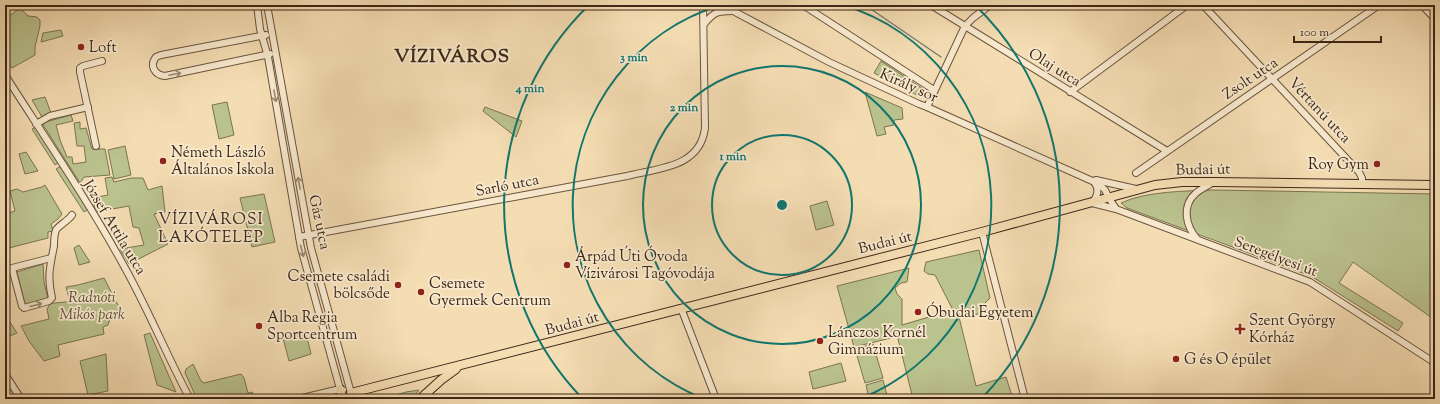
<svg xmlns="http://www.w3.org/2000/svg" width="1440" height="404" font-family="'Sorts Mill Goudy',serif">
<rect width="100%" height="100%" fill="#f5ddb3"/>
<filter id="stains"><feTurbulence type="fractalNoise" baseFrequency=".005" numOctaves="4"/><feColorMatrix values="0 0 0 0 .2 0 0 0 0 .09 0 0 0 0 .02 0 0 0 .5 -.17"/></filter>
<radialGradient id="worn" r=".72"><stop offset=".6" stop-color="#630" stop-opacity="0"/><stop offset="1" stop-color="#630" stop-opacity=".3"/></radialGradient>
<!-- green -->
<g fill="#bac28e" stroke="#7b7452">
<polygon points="20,8 28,16 37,17 40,20 40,26 35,47 35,55 12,68 5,58 5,19"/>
<polygon points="61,30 63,36 41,42 43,33"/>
<polygon points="881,61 923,89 919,96 874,73"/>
<polygon points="865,92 902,108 903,119 894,120 894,125 884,127 886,134 877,136"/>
<polygon points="45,97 51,113 42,117 32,100"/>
<polygon points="227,102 234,135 219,139 212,105"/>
<polygon points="485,107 522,121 516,137 483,111"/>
<polygon points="71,115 73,121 56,125 60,140 67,157 72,157 73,164 86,162 84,146 77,146 74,123 80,122 80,129 86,128 92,149 105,149 110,175 84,177 80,183 42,123"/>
<polygon points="36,127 59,162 55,165 32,129"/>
<polygon points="125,146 131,175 114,179 108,150"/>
<polygon points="26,152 38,171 25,174 19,154"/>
<polygon points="61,166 89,209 84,212 56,169"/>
<polygon points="112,177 114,182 131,178 143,178 148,190 162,186 165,212 154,214 168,244 129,264 120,249 144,245 139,228 133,227 129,206 96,212 92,198 108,195 105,178"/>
<path d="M 45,185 L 62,214 L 58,219 L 51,224 L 53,231 L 48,232 L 48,238 L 5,249 C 7,238 5,226 5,214 L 15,211 L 10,191 L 17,189 L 23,192 L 42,187 Z"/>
<path d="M 1215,190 L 1435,194 L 1435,320 L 1353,262 L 1339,283 L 1403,323 L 1398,331 L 1311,276 L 1127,208 L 1121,203 C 1146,191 1187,191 1215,190 Z"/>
<polygon points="264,194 275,242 252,247 240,198"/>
<polygon points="827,201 834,225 816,230 810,206"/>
<polygon points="79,245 90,262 79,265 74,248"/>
<polygon points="979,250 990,298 985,303 988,311 964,318 966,310 953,310 935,275 928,274 924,271 926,262"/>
<polygon points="43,264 44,282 48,299 25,305 17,272"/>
<polygon points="909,268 907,282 901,283 895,288 897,294 902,299 902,325 949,311 958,313 976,386 1006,377 1013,399 913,399 897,335 895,337 854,347 837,286"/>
<path d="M 104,278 L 119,307 L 117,313 L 111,316 L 108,325 L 103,327 L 104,334 L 58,345 L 60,356 L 44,361 L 29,341 L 21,326 L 49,319 L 47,309 L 50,304 C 56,302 63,303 70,301 L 66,287 L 78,285 Z"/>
<polygon points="5,313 6,316 17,333 5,338"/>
<polygon points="150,333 176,392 157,385 144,335"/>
<polygon points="306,333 311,354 289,361 283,338"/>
<polygon points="873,344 883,378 865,383 855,349"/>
<polygon points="106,354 108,391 88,395 80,361"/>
<polygon points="841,363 846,381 813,389 809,372"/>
<polygon points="193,364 201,381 204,383 241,374 244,378 248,393 252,392 254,399 197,399 185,373 186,369"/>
<polygon points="883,380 888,399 869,399 866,385"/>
<polygon points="419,390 412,399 382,399 406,392"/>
</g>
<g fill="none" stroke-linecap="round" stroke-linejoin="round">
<!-- stream -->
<polyline stroke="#787f77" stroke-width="1.5" points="865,5 941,57"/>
<!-- minor casing -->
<g stroke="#6a543e" stroke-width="8">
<g id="minor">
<polyline points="257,5 260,29 268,57 301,248 340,389"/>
<polyline points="267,5 311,248 351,393"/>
<polyline points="722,5 829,62 919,104 927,107 1099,184 1105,190 1109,198 1116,209"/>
<polyline points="803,5 934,90"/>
<polyline points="931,5 1167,151"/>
<polyline points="1203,5 1359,172 1362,178 1362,184"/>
<polyline points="1422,5 1435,19"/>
<polyline points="5,7 7,5"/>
<path d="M 704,24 C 714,12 717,11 732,11"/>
<path d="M 266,35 L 161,55 L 156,57 C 149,66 155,75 165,76 L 270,54"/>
<path d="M 5,75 C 46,139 89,202 125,268 C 149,311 167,356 190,399"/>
<polyline points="1070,92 1187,5"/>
<polyline points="927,107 965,26 973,18 990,5"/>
<polyline points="36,124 50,116 88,107"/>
<polyline points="96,146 80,72 80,68 83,66 102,61"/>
<polyline points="1136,173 1379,5"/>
<polyline points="1096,180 1136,189"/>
<path d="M 1093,181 C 1100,188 1098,196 1092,203 L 1116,209 L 1310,282 L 1435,363"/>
<polyline points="982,232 1025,399"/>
<path d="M 299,237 L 627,176 C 658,168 700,168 705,128 L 703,5"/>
<path d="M 1197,239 C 1186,226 1181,206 1196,193 C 1201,189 1207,186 1212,183"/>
<path d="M 51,258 L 12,268 L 22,306 L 24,308 L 49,301 L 52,298 C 47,276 50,267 54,246 C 54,241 54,235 56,230 C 59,225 68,221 72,215"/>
<polyline points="681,308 716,399"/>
<polyline points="5,374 21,399"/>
<polyline points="298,399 340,389 343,390"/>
</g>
</g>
<!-- major casing -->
<g stroke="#3c2717" stroke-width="10">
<g id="major">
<polyline points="340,389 343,399"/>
<polyline points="353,399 351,393 982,232 1155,185 1182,182 1215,182 1435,185"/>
<polyline points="420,399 441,380 456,369"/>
</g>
</g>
<!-- minor -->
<use href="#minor" stroke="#f8e9ce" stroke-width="6"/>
<!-- major -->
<use href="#major" stroke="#f5ddb3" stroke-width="8"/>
</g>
<!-- one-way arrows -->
<defs><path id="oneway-shaft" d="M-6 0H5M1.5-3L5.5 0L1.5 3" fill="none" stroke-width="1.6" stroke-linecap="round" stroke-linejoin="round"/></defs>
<g stroke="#9a8872">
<use href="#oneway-shaft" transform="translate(175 74) rotate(-12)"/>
<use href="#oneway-shaft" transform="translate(275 96) rotate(80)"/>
<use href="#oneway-shaft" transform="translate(299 183) rotate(-101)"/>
<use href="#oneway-shaft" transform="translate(302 251) rotate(75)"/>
<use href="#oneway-shaft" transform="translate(36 305) rotate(-15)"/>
</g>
<!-- distance rings -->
<g fill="none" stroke="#0f766e" stroke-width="2">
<circle cx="782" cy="205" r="70"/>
<circle cx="782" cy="205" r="139"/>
<path d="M704 399A209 209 0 0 1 721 5M843 5A209 209 0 0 1 860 399"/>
<path d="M582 398A278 278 0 0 1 589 5M975 5A278 278 0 0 1 982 398"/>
</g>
<!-- markers -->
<g fill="#8f2418" stroke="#f8e9ce" stroke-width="1.5">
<circle cx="81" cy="47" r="4"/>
<circle cx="163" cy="161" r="4"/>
<circle cx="1377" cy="164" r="4"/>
<circle cx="567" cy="265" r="4"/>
<circle cx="398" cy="285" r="4"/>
<circle cx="421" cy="292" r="4"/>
<circle cx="918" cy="312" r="4"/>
<circle cx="259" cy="326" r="4"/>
<path d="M1238 323h4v4h4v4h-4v4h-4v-4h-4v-4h4z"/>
<circle cx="820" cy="341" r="4"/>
<circle cx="1176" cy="359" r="4"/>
</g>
<g text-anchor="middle" stroke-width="3.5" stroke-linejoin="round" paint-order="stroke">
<!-- poi labels -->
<g font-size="15" fill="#3c2717" stroke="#f8e9ce" text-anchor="start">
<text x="89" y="52">Loft</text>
<text x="171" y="157">Németh László<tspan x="171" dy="17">Általános Iskola</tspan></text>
<text x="1369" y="169" text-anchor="end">Roy Gym</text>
<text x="575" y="261">Árpád Úti Óvoda<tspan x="575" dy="17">Vízivárosi Tagóvodája</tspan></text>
<text x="390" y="281" text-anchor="end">Csemete családi<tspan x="390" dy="17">bölcsőde</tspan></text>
<text x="429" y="288">Csemete<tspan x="429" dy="17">Gyermek Centrum</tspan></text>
<text x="926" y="317">Óbudai Egyetem</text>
<text x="267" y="322">Alba Regia<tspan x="267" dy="17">Sportcentrum</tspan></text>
<text x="1249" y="325">Szent György<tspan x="1249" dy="17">Kórház</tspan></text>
<text x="828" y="337">Lánczos Kornél<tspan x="828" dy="17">Gimnázium</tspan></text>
<text x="1184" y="364">G és O épület</text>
</g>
<!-- street labels -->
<g font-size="15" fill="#3c2717" stroke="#f8e9ce">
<text transform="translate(1055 67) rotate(32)" y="5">Olaj utca</text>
<text transform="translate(1250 78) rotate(-34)" y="5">Zsolt utca</text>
<text transform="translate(909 85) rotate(24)" y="5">Király sor</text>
<text transform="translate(1320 110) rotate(47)" y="5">Vértanú utca</text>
<text transform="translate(1203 169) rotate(-1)" y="5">Budai út</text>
<text transform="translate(507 185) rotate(-11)" y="5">Sarló utca</text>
<text transform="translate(320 222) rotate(78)" y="5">Gáz utca</text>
<text transform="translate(115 227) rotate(59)" y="5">József Attila utca</text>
<text transform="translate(885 242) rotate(-14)" y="5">Budai út</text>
<text transform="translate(1276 256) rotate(21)" y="5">Seregélyesi út</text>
<text transform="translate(572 323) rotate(-15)" y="5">Budai út</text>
</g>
<!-- park labels -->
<g font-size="15" font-style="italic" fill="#5c4e35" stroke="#f8e9ce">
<text x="92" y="302">Radnóti<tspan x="92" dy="17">Mikós park</tspan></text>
</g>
<!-- neighbourhood labels -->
<g font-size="16" letter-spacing="1" fill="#3c2717" stroke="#f8e9ce">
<text x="211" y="224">VÍZIVÁROSI<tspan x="211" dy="18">LAKÓTELEP</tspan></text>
</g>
<!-- district labels -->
<g font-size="19" font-weight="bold" letter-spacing="1" fill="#3c2717" stroke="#f8e9ce">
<text x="452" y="62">VÍZIVÁROS</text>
</g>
</g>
<circle cx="782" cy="205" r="6" fill="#0f766e" stroke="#f8e9ce" stroke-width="2"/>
<g font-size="12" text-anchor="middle" font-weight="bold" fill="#0f766e" stroke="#f8e9ce" stroke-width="3.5" stroke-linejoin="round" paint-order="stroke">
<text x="634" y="61">3 min</text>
<text x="530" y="92">4 min</text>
<text x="684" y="111">2 min</text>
<text x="733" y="160">1 min</text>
</g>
<!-- margin -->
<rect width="1440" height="404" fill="none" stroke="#f5ddb3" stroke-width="20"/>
<rect x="6" y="6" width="1428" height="392" fill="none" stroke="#3c2717" stroke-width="2"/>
<rect x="10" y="10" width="1420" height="384" fill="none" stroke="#3c2717"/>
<!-- scale -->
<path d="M1294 36v6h87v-6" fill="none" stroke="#3c2717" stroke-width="2"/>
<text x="1300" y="36" font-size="12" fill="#3c2717" stroke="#f8e9ce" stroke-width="3" paint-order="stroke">100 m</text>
<rect width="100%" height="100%" filter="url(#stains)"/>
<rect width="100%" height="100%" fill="url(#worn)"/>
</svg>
